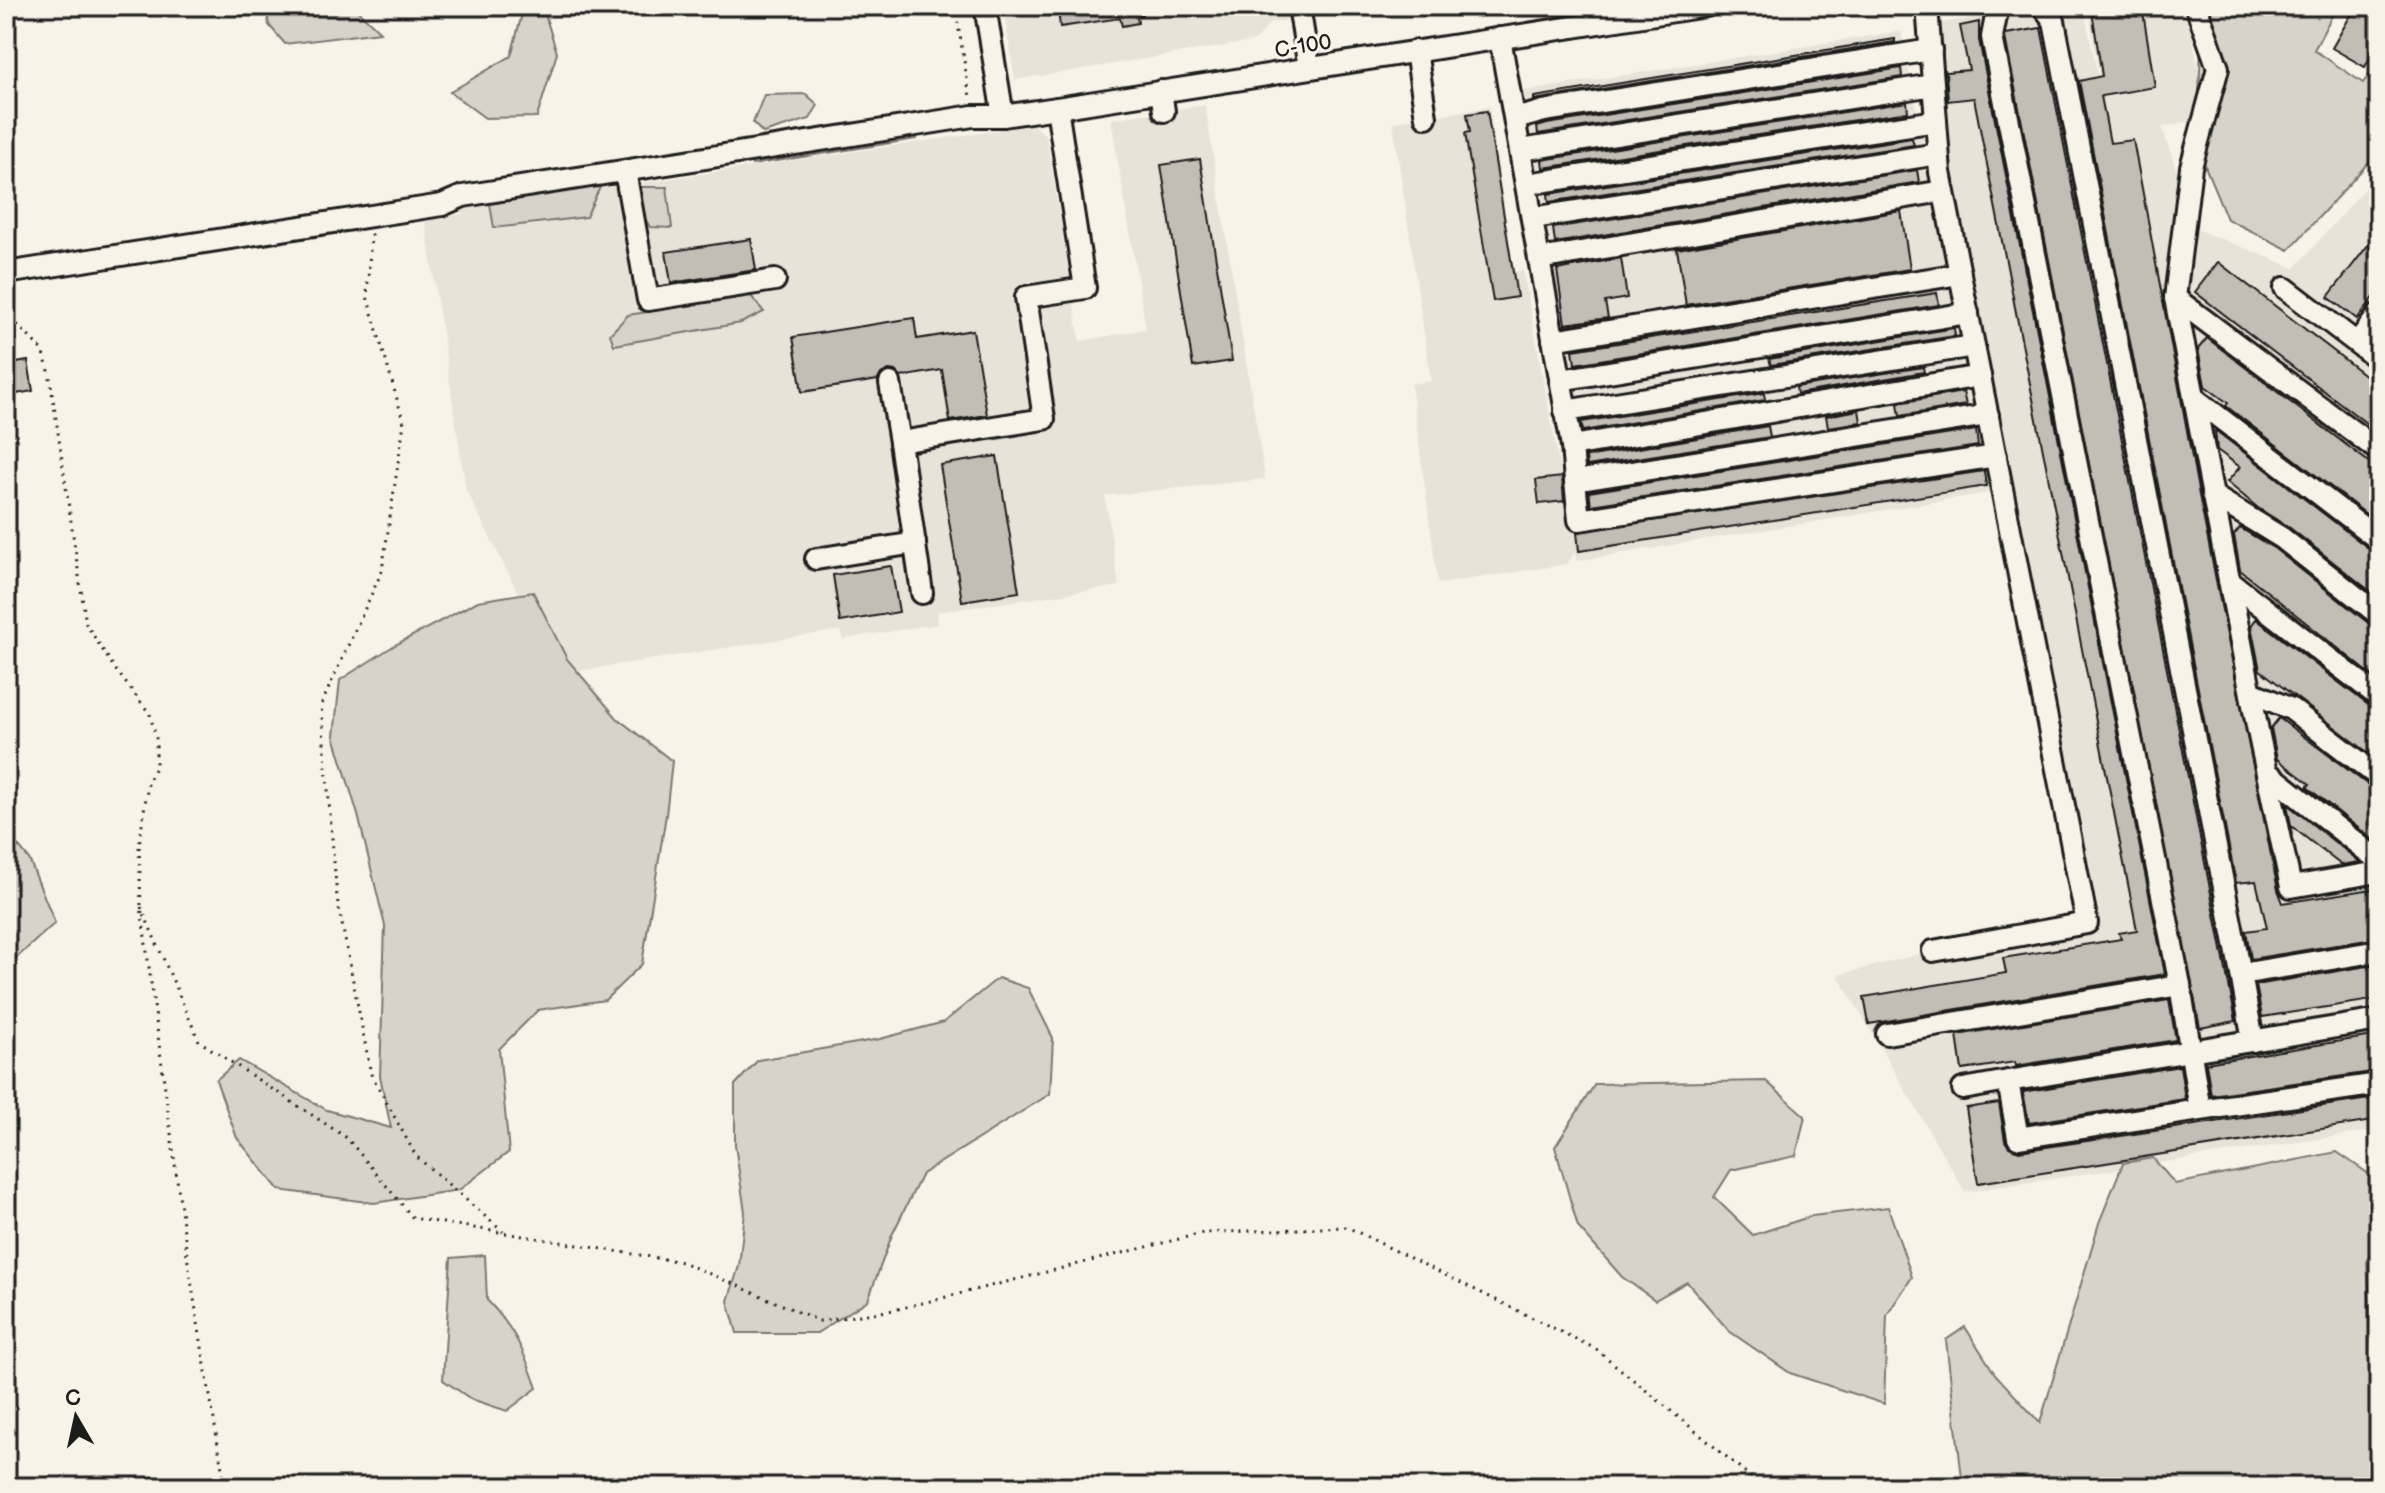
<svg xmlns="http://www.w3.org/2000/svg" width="2385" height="1493" font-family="'Balsamiq Sans',sans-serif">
<rect width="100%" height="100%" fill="#f7f3e8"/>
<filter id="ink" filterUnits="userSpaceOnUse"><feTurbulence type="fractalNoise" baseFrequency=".0125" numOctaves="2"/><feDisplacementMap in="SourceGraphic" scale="16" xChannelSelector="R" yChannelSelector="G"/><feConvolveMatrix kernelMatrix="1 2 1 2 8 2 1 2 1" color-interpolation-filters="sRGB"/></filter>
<g filter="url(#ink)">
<!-- built -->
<g fill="#e6e3d9">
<polygon points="1003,6 1341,6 1342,11 1270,23 1255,41 1015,80"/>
<polygon points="2049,6 2083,6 2103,99 2088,7 2187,6 2207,118 2162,127 2196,229 2295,268 2379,172 2379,1130 1965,1192 1838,975 2098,908 1922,26"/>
<polygon points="1901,31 1994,492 1576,561 1575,552 1568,564 1438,584 1411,384 1431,381 1393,122 1489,107 1514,271 1523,271 1572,532 1519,92"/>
<polygon points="1205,105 1265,479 1105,496 1119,586 937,612 938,624 843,639 841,630 559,674 466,490 425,220 462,214 460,202 608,177 620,186 628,185 1033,125 1046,135 1080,341 1146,329 1111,119"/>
</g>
<!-- green -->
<g fill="#d7d3cb" stroke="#7a7874" stroke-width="2">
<polygon points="266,6 353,6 380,32 285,44 269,25"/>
<polygon points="2211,6 2337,6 2314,50 2363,83 2379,61 2379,151 2289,250 2227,219 2197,147 2202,17"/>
<polygon points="543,8 557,53 537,117 485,118 450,92 511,56 523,10"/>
<polygon points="806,94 818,105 810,119 763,133 753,123 764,95"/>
<polygon points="917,131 917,139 752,165 750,157"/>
<polygon points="601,185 586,217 494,228 490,204"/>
<polygon points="640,187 667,187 672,228 650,227 644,217"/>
<polygon points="751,296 764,312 741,323 614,345 610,334 628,315"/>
<polygon points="533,592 567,659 617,718 672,761 666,815 642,964 605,1000 538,1010 499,1049 509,1152 459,1190 374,1203 279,1190 237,1138 216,1080 239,1060 327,1110 391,1128 380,1076 385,926 358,815 334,736 340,680 395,645 478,601"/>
<polygon points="6,831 29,859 55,923 13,961 6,960"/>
<polygon points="998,978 1028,988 1053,1038 1050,1094 922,1174 892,1235 868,1300 817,1333 737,1333 728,1301 739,1266 745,1212 735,1145 735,1085 758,1060 880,1039 944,1022"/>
<polygon points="1766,1081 1805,1116 1796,1156 1731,1170 1714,1197 1753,1235 1812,1216 1888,1207 1912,1277 1887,1315 1884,1404 1790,1373 1729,1331 1687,1282 1655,1300 1622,1277 1578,1227 1555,1147 1595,1084"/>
<polygon points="2337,1152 2379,1181 2379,1241 2367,1260 2372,1347 2379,1362 2379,1487 1963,1487 1946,1340 1965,1327 1995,1374 2040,1423 2099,1223 2123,1163 2153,1158 2175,1184"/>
<path d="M 485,1255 L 487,1300 C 514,1328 524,1351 537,1388 L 507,1411 L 471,1399 L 443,1380 L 451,1258 Z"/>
</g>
<!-- building -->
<g fill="#c0beb5" stroke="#1c1c1c" stroke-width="2">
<polygon points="1071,6 1142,6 1142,15 1137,16 1138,23 1122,26 1120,18 1060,27 1058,10"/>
<polygon points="2125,6 2142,6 2155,87 2101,96 2110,143 2133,140 2199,495 2278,890 2283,903 2379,888 2379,938 2251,959 2246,931 2267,928 2256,881 2236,883 2079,81 2102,76 2092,11"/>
<polygon points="2356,6 2379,6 2379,41 2365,67 2332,48"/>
<polygon points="1979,22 1979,40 2165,974 1869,1024 1864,997 2006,973 2003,958 2121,939 2119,933 2137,930 1974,98 1948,101 1946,72 1969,70 1960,26"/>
<polygon points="2041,28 2236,1021 2200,1028 2005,37 2006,34"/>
<polygon points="1895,39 1895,42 1534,100 1534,97"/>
<polygon points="1901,68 1902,77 1538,134 1537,127 1547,124"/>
<polygon points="1907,102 1908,112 1543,168 1542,160"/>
<polygon points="1487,111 1517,297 1493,301 1465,133 1470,132 1467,114"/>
<polygon points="1912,138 1914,145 1549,202 1548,194"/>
<polygon points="1200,159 1232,361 1193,367 1161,165"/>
<polygon points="1917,170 1919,182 1555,243 1553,228"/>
<polygon points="1901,211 1910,269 1686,305 1677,249"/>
<polygon points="2379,231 2379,291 2357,319 2328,297"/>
<polygon points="751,239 756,270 671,283 666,252"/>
<polygon points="1621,258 1627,298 1605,302 1608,318 1565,324 1557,270"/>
<polygon points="2218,262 2379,386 2379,433 2195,292"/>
<polygon points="1937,293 1939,305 1575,364 1573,350"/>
<polygon points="914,318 917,339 973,330 987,415 950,421 942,370 901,377 895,371 889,370 881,374 878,380 802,392 793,337"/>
<polygon points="1954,328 1955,336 1771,365 1769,359"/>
<polygon points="2207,338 2379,470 2379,524 2226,406 2228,403 2205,386 2198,349"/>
<polygon points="28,361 33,391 16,394 11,364"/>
<polygon points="1923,367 1924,372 1797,394 1796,387"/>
<polygon points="1963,392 1966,405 1900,416 1898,403"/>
<polygon points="1764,393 1765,400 1583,431 1581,422"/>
<polygon points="1859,410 1861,422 1828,427 1826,416"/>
<polygon points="1768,426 1770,437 1587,466 1586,457"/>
<polygon points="1976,430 1978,446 1591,505 1589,492"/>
<polygon points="2215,430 2371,550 2379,553 2379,598 2290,528 2258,508 2227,482 2240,467 2217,450"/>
<polygon points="997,456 1019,592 962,601 940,465"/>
<polygon points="1984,471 1986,486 1579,551 1577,532"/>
<polygon points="1562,477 1564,501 1539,504 1536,480"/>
<polygon points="2240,528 2275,549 2371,625 2379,628 2379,681 2240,570 2234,535"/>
<polygon points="891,566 899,612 840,622 833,575"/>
<polygon points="2256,619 2371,707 2379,710 2379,761 2260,670 2251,626"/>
<polygon points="2279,718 2371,787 2379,790 2377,843 2307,787 2310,784 2277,759 2271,728"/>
<polygon points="2287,804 2360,862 2341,865 2291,826"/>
<polygon points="2379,964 2379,999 2262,1017 2256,985"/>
<polygon points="2169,1000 2176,1040 2016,1066 2015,1062 1962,1070 1957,1035"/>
<polygon points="2379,1035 2379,1071 2211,1095 2206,1063"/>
<polygon points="2180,1066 2185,1099 2029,1123 2023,1092"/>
<polygon points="2376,1098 2379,1120 1978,1183 1966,1108 1999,1103 2005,1141 2009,1147 2019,1151"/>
</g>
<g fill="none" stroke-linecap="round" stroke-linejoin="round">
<!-- minor casing -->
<g stroke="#1c1c1c" stroke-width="26">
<g id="minor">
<polyline points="985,6 1003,116"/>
<polyline points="1299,6 1309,68"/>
<polyline points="1927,6 1940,172 2087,923 1933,951"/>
<polyline points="1998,6 1992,37 2180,985 2200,1110 2018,1138 2008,1081 2379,1020"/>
<polyline points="2043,6 2054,21 2241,974"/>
<polyline points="2196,6 2218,68 2191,167 2175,298 2258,731 2291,887 2379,872"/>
<polyline points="1500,38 1572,446"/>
<polyline points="1416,51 1426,117"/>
<polyline points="1161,91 1164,111"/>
<polyline points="1515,119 1544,111 1931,50"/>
<polyline points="1521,150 1933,85"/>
<polyline points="625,171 648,300 775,280"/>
<polyline points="1527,184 1936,121"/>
<polyline points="1533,218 1938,154"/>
<polyline points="1539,259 1943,191"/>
<polyline points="6,273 442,205 463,196 973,116 1003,116 1057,108 1706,6"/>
<polyline points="2285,288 2379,360"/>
<polyline points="2175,298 2379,451"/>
<polyline points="1553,340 1960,274"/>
<polyline points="2357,343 2379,314"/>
<polyline points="1560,380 1968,313"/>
<polyline points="890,383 900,442"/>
<polyline points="2194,398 2379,540"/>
<polyline points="1565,411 1974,346"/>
<polyline points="1988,415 1575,481 1579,520 1996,456"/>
<polyline points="1575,481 1572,446 1980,376"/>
<polyline points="2212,495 2282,538 2379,615"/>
<polyline points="816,559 915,543"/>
<polyline points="2229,581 2379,697"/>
<polyline points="922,593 900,442 1044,419 1026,297 1085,288 1057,108"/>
<polyline points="2251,692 2291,709 2379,777"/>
<polyline points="2267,772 2379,861"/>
<polyline points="1887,1034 2180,985"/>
<polyline points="2253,1041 2241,974 2379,951"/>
<polyline points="1963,1089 2008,1081"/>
<polyline points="2200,1110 2379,1084"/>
</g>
</g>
<!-- path -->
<g stroke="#1c1c1c" stroke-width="3" stroke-dasharray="2 6" stroke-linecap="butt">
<polyline points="955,6 970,97"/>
<polyline points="371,234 367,296 404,423 382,571 321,705 337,898 371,1074 416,1156 503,1232"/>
<polyline points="6,313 42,350 49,371 86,624 115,669 150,714 156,738 156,764 148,784 139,845 141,907 188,1262 225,1487"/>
<polyline points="6,327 9,317"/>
<polyline points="141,907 199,1041 347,1138 413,1218 682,1262 820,1321 894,1310 1203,1233 1347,1227 1596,1349 1763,1487"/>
</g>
<!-- minor -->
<use href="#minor" stroke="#f7f3e8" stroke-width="20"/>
</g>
</g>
<g text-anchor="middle" stroke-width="6" stroke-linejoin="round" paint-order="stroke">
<!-- street labels -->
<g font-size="22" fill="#1c1c1c" stroke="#f7f3e8">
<text transform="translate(1303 45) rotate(-9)" y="8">С-100</text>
</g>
</g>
<!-- margin -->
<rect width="2385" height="1493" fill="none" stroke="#f7f3e8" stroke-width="32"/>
<rect x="16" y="16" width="2353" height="1461" fill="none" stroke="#1c1c1c" stroke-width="3" filter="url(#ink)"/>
<!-- north arrow -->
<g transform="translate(76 1417) rotate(351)" stroke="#f7f3e8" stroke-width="6" paint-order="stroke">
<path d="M0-6L14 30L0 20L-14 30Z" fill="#1c1c1c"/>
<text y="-12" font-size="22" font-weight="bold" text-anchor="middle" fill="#1c1c1c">С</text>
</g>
</svg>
